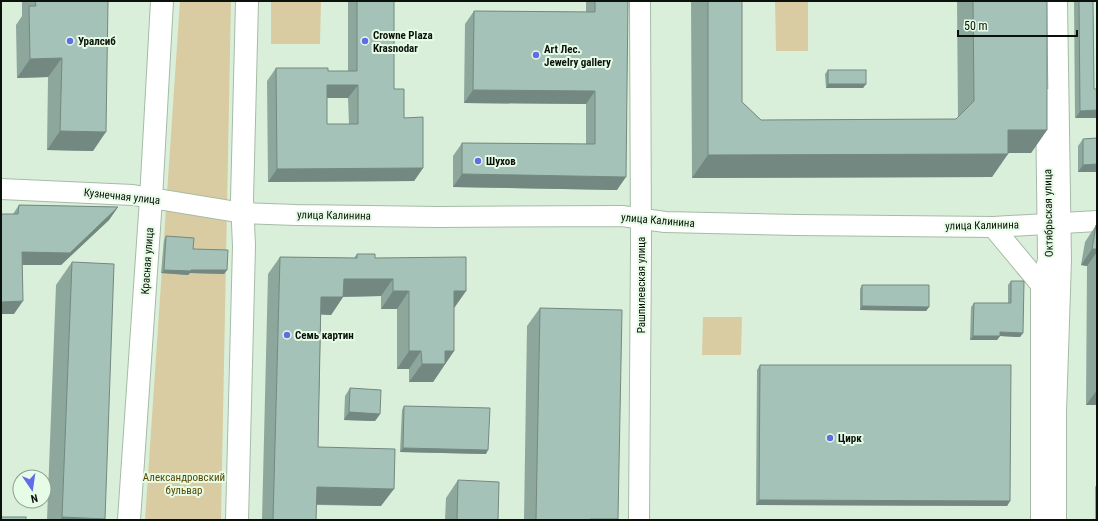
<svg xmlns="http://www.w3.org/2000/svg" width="1098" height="521" font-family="'Roboto Condensed',sans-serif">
<rect width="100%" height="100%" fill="#daefd9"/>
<!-- green -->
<g fill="#d9cca3">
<polygon points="180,1 231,1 221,520 145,520"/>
<polygon points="271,1 321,1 320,44 271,44"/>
<polygon points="775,1 808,1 808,51 776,51"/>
<polygon points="703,317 742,317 741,355 702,355"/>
</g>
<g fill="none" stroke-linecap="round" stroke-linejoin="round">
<!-- minor casing -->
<g stroke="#a6bba6" stroke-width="22">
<g id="minor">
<polyline points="1,189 133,195 243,213 296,215 438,217 622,216 665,222 797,225 993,227 1097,221"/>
<polyline points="993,227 1042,286"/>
<polyline points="639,520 641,248 640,1"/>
<polyline points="1056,520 1056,412 1061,260 1057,1"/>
</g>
</g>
<!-- major casing -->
<g stroke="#a6bba6" stroke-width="24">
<g id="major">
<polyline points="129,520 151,199 162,1"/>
<polyline points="237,520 244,246 242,200 247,1"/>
<polyline points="1042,520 1042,286 1049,260 1047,100"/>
</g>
</g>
<!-- minor -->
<use href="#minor" stroke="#fff" stroke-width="20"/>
<!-- major -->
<use href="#major" stroke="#fff" stroke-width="22"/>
</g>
<!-- wall -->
<g fill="#8da79d" fill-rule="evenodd">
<polygon points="22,1 108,1 93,151 47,150 48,77 17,78 16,25 22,16"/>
<path d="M 348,1 L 394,1 L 394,89 L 423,168 L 414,181 L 268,182 L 267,81 L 276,68 L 328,71 L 348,71 ZM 327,98 L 348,98 L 349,124 L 327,124 Z"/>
<polygon points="586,1 628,1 617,190 453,187 453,156 462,143 586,144 586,104 464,103 465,24 474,11 586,12"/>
<polygon points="691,1 742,1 742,102 761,120 956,119 958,118 957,1 1047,1 1047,130 1031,153 1008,153 992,177 692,178"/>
<polygon points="1074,1 1093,1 1094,89 1097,89 1075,118"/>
<polygon points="828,70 866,84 863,88 826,88 825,74"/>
<polygon points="1097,138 1097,172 1078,172 1078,146 1083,139"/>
<polygon points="19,205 118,207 109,220 61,265 22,265 14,314 1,314 1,214 13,214"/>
<polygon points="1096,225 1097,225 1097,405 1086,405 1087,266 1081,265 1085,242"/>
<polygon points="166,236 193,249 227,270 224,274 190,273 188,275 161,273 164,240"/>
<polygon points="357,254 375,258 466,291 454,308 454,351 433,382 409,382 409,369 397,369 397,309 381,309 381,296 343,297 331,315 321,314 318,447 381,506 316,505 316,520 262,520 268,274 280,257 354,258"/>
<polygon points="72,262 105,519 104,520 47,520 56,285"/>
<polygon points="1011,281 1023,333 1020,337 1000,336 997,340 970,340 971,307 974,303 1008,303 1008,285"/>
<polygon points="862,285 929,307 926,311 860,310 860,289"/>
<polygon points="540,308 618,519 617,520 524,520 527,326"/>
<polygon points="760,365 1010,501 1007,506 756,505 757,370"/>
<polygon points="350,388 380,414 375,421 344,420 345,396"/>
<polygon points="404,406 486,454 400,452 402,410"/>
<polygon points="458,480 498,520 445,520 446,498"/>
<polygon points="1097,484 1097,520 1095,520 1095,487"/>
</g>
<!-- shaded-wall -->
<g fill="#738880">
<polygon points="62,58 48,77 17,78 30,59"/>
<polygon points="828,84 866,84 863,88 826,88"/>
<polygon points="327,85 358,85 348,98 318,98"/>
<polygon points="473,90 595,91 586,104 464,103"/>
<polygon points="1097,110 1097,118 1075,118 1080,111"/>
<polygon points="1008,130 1047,130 1031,153 992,153"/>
<polygon points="60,131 106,132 93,151 47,150"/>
<polygon points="1008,154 992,177 692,178 708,155"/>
<polygon points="1097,164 1097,172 1078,172 1083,165"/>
<polygon points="423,168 414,181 268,182 277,169"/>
<polygon points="462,174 626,177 617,190 453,187"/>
<polygon points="118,207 109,220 61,265 14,265 22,252"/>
<polygon points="1092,249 1097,249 1097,252 1087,266 1081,265"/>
<polygon points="164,270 227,270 224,274 190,273 188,275 161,273"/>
<polygon points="344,279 393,279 381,296 331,297"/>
<polygon points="393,291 409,291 397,309 381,309"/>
<polygon points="454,291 466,291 454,308"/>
<polygon points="321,297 343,297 331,315 309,314"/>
<polygon points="23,301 14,314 1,314 1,302"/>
<polygon points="862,306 929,307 926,311 860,310"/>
<polygon points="1000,332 1023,333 1020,337 1000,336 997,340 970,340 973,336"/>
<polygon points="409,351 421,351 409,369 397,369"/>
<polygon points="445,351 454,351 433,382 409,382 422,364"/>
<polygon points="1097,390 1097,405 1086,405"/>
<polygon points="349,412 380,414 375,421 344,420"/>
<polygon points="403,448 488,450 486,454 400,452"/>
<polygon points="317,487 394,489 381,506 304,504"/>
<polygon points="759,500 1010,501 1007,506 756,505"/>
<polygon points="62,517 105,519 104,520 60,520"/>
<polygon points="590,519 618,519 617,520 589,520"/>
</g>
<!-- building -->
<g fill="#a4c2b7" stroke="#738880" fill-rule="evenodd">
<polygon points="35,1 108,1 106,132 60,131 62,58 30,59 29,6 36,6"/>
<path d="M 357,1 L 394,1 L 394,89 L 404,89 L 404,118 L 423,117 L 423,168 L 277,169 L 276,68 L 328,68 L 328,71 L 357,71 ZM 327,85 L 358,85 L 358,124 L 327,124 Z"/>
<polygon points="595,1 628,1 626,177 462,174 462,143 595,144 595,91 473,90 474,11 595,12"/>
<polygon points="708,1 742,1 742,102 761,120 956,119 974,101 973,1 1047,1 1047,130 1008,130 1008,154 708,155"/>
<polygon points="1079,1 1093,1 1094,89 1097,89 1097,110 1080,111"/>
<rect x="828" y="70" width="38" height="14"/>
<polygon points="1097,138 1097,164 1083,165 1083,139"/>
<polygon points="19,205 118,207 70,253 22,252 23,301 1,302 1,214 18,214"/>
<polygon points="1096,225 1097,225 1097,249 1092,249"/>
<polygon points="166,236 194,238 193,249 228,250 227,270 191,270 191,271 164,270"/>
<polygon points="357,254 375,254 375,258 466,257 466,291 454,291 454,351 445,351 445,364 422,364 421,351 409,351 409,291 393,291 393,279 344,279 343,297 321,297 318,447 395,449 394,489 317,487 316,520 273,520 280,257 357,258"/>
<polygon points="72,262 114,264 105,519 62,517"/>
<polygon points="1011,281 1024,281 1023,333 1000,332 1000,336 973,336 974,303 1011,303"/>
<polygon points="862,285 929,285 929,307 862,306"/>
<polygon points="540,308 622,310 618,519 590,519 590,520 536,520"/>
<polygon points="760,365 1011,365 1010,501 759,500"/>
<polygon points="350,388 381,390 380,414 349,412"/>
<polygon points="404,406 490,408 488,450 403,448"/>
<polygon points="458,480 499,482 498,520 457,520"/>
<rect x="1" y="517" width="25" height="3"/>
</g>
<!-- markers -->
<g fill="#616de6" stroke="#e7fce7" stroke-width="1.5">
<circle cx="70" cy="41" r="4"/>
<circle cx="365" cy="41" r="4"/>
<circle cx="536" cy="55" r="4"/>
<circle cx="478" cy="161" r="4"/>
<circle cx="287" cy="335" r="4"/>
<circle cx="830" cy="438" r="4"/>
</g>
<g text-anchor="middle" stroke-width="4" stroke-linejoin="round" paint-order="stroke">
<!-- poi labels -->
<g font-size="11" font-weight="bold" fill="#0b120b" stroke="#e7fce7" text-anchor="start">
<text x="373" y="39">Crowne Plaza<tspan x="373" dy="13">Krasnodar</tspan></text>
<text x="78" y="45">Уралсиб</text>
<text x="544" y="53">Art Лес.<tspan x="544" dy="13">Jewelry gallery</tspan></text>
<text x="486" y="165">Шухов</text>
<text x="295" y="339">Семь картин</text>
<text x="838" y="442">Цирк</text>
</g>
<!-- street labels -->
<g font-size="11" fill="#0b120b" stroke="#e7fce7">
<text transform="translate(122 196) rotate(6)" y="4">Кузнечная улица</text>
<text transform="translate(1048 213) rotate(-91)" y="4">Октябрьская улица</text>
<text transform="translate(334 215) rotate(1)" y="4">улица Калинина</text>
<text transform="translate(658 220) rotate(5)" y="4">улица Калинина</text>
<text transform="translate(982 225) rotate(-1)" y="4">улица Калинина</text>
<text transform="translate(147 261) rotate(-86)" y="4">Красная улица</text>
<text transform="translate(641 285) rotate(-90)" y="4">Рашпилевская улица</text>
</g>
<!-- park labels -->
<g font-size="11" fill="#594700" stroke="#e7fce7">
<text x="184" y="481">Александровский<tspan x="184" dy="13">бульвар</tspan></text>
</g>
</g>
<!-- border -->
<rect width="1098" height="521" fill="none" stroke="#0b120b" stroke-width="4"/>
<!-- north arrow -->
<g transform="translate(32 489) rotate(167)"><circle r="19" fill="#e7fce7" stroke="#8f9e8f"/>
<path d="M0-3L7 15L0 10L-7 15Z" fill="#616de6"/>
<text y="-6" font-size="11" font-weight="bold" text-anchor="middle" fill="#0b120b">N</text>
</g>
<!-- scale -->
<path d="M958 30v6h119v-6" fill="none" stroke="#0b120b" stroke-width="2"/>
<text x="964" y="30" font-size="12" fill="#0b120b" stroke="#e7fce7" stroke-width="3" paint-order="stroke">50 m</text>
</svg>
